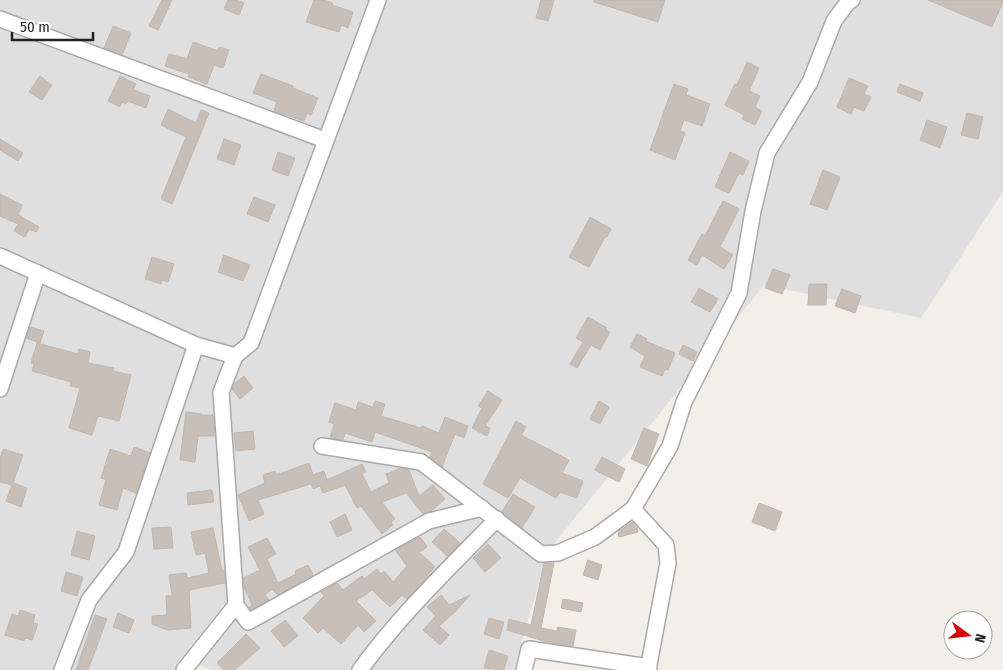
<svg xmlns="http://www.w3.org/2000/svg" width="1003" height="670" font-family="'Fira Sans Condensed',sans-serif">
<rect width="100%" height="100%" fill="#f2efe9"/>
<!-- residential -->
<polygon fill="#e0dfdf" points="0,0 1003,0 1003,192 921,318 764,285 548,551 514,670 210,670 198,664 192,670 0,670"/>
<!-- building -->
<g fill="#c7bfb8" stroke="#c4b6ab">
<polygon points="162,0 172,0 158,30 149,26"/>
<polygon points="228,0 236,0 244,3 239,15 224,9"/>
<polygon points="314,0 324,0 333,3 332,5 353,12 348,28 341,25 339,32 306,22"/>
<polygon points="541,0 554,0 548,21 536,18"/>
<polygon points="594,0 665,0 658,22 594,2"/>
<polygon points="928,0 1003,0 1003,2 992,27"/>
<polygon points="113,26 131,33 122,55 104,48"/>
<polygon points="193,42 218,51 219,47 229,50 223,68 214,65 207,84 188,77 189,74 165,66 169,54 187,59"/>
<polygon points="747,62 759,68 749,91 760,96 755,107 762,111 755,125 742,119 744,115 725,105 735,84 737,85"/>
<polygon points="261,74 293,86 293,88 318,98 311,115 307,113 304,121 274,111 277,102 253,93"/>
<polygon points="40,76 52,85 42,100 29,92"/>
<polygon points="120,76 136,84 133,90 150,96 146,108 128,101 126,104 122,102 120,107 108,101"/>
<polygon points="849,78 868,86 864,94 871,97 864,111 854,107 851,114 837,107"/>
<polygon points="674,84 688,89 686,95 710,104 702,126 684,120 680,131 685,133 675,160 650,150"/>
<polygon points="900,84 923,93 920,101 897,92"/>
<polygon points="168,109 196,123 201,110 209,113 172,204 161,199 186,137 161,125"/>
<polygon points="967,113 983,117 978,139 961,135"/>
<polygon points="927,120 947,127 940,148 920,140"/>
<polygon points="0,139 23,153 18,161 0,150"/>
<polygon points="224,139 241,145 234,165 217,159"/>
<polygon points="278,152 295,158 288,176 272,170"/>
<polygon points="730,152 749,161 743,175 739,173 729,193 715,187"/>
<polygon points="823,170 840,177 827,210 810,204"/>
<polygon points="0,194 22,205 18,215 39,227 36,232 29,229 25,237 14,231 18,224 0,216"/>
<polygon points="254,197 275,205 268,222 247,214"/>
<polygon points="723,201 739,209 720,247 733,255 724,269 702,255 697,265 688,260 702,234 705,236"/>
<polygon points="590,217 611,229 607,237 605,237 589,267 569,257"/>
<polygon points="224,255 250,265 243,281 218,272"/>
<polygon points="152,257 174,264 168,282 162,280 161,284 145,279"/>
<polygon points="773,269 790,275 782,294 765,288"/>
<polygon points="809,284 827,284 826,305 808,305"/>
<polygon points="699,288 718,299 710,312 691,302"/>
<polygon points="842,289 861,296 855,313 835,306"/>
<polygon points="588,317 607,328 606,330 610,332 600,350 591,345 577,368 570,364 583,342 576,338"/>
<polygon points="30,327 44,331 40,343 26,338"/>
<polygon points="637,334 647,339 645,341 675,353 668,370 665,369 662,376 640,367 645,356 630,347"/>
<polygon points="37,343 78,354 79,349 90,352 88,363 114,368 113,371 131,375 119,421 98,416 92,435 69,428 80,388 70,386 71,382 32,371 34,364 31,363"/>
<polygon points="683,345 697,352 693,361 679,354"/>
<polygon points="244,376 253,388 240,399 232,389 234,384"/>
<polygon points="488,391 502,400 485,426 490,428 487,436 472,428 482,408 478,406"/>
<polygon points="375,401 385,404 381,416 421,428 422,426 439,433 445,417 468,426 464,438 455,434 442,467 430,457 432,452 375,432 372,442 345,433 343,440 330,438 334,424 329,422 335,403 356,410 358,402 373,407"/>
<polygon points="599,401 609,407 600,424 590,419"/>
<polygon points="186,412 201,414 201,415 213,415 215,436 198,436 195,462 180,460"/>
<polygon points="516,421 526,427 521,435 569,460 562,473 583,481 577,498 560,492 556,498 520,478 508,498 483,484"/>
<polygon points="644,428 659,434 647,466 631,459"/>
<polygon points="253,431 255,449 236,451 234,433"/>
<polygon points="134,447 150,453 136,493 123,488 117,510 99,505 106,480 101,478 110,449 131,456"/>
<polygon points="3,449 23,455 13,483 27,488 21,507 6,501 12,485 0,482 0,459"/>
<polygon points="602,457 625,469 619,482 595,470"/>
<polygon points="309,463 313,475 324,471 327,480 362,464 366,472 362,474 371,492 389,483 386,474 401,468 409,470 419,496 433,485 445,499 431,511 423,514 406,493 382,502 395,519 391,522 393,525 382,534 361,506 357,508 345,485 323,493 320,486 313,489 311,484 258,500 264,514 249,521 238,495 265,483 263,475 275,471 276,475"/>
<polygon points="212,490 214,502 188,505 187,493"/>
<polygon points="513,494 535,507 522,528 502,512"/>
<polygon points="759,503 782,512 775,531 752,522"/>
<polygon points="345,514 352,530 337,537 330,522"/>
<polygon points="632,522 637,528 638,532 619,537 618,532"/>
<polygon points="171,527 173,548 154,549 152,528"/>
<polygon points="213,528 222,571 224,571 225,583 189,590 191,628 167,630 152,624 152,616 167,615 166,596 172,596 169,575 186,573 187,578 209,573 205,553 196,555 191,532"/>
<polygon points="444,529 460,543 447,556 432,542"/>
<polygon points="77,531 95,536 89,560 71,555"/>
<polygon points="420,537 427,547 419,552 435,567 407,599 402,595 390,607 372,590 356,601 376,621 364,632 358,625 341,644 323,628 318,633 303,618 324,596 321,592 337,583 343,590 362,576 364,579 377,569 381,574 384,571 393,582 407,566 395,550"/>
<polygon points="267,538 276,554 267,559 278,583 296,574 295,571 308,565 313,575 278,595 272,589 265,595 269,600 251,610 249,607 252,605 244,587 243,578 260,570 248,547"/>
<polygon points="488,544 501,558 485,572 473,558"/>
<polygon points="588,560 602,565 598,580 583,575"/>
<polygon points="544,563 554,563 541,628 557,631 558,627 576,630 573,646 550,643 507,630 509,619 531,625"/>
<polygon points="66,572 83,577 77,596 61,591"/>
<polygon points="441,595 449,605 470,595 455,612 439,626 449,635 440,645 423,630 436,616 427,607"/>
<polygon points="563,599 583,603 581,612 561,608"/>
<polygon points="20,610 35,615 33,623 38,624 32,640 25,638 24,641 5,635 12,614 18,616"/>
<polygon points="118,613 134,620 129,633 113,627"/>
<polygon points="95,615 107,619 88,670 76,670"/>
<polygon points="489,618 504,622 499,639 484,634"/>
<polygon points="285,620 298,636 284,647 271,631"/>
<polygon points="246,634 260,648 235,670 224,670 217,663"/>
<polygon points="489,650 508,656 504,670 484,668"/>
</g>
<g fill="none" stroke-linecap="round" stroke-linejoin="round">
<!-- minor casing -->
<g stroke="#a9a9a9" stroke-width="18">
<g id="minor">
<polyline points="0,19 325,140"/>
<polyline points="0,256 196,345 235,356 251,343 378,0"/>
<polyline points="235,356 221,392 236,605 248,622 429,521 482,508"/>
<polyline points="0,389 38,273"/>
<polyline points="322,446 421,462 541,554 558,553 595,537 633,509 670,446 684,402 739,293 753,211 767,153 810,82 834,21 848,2 852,0"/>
<polyline points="633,509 666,545 668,563 648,670"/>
<polyline points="62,670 89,600 126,552 196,345"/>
<polyline points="184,670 236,605"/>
<path d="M 360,670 C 400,615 449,568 497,519"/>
<polyline points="524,670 529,649 649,667"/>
</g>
</g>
<!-- minor -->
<use href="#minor" stroke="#fff" stroke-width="15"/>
</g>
<!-- north arrow -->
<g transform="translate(968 635) rotate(105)"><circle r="24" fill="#ffffff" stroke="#a7a7a7"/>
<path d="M0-4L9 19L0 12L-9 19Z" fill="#d40000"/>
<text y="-8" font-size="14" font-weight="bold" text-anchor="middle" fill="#222222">N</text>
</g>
<!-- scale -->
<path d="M12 32v8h81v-8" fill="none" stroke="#222222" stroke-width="2.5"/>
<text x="20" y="32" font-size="15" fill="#222222" stroke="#ffffff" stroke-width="4" paint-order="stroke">50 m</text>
</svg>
